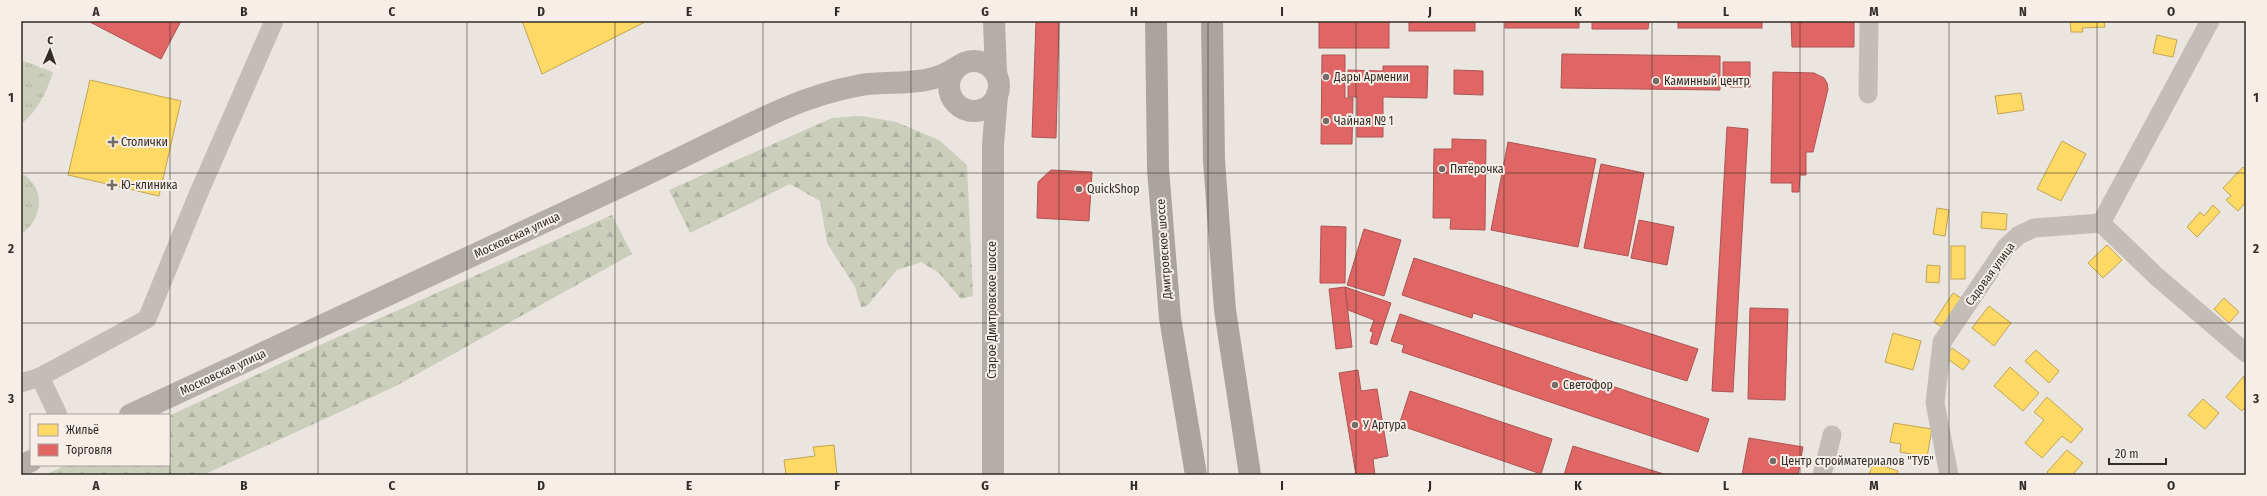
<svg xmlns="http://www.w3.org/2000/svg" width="2267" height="496" font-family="'Fira Sans Condensed',sans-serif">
<defs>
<pattern id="forest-firs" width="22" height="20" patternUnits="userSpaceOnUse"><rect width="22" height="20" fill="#cbcebb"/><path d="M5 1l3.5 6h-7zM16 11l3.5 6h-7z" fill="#afb1a1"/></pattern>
<pattern id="park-tufts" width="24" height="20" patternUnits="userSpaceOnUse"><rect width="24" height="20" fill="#cbcebb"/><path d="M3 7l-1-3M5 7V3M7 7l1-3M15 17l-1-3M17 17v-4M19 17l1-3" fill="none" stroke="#afb1a1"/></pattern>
</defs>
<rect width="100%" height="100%" fill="#eae5df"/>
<!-- forest -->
<g fill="url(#forest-firs)">
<polygon points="862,116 896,122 939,140 967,165 973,296 961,299 939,273 921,262 897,270 867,306 861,307 855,287 827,243 820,201 790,184 690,233 669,190 832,118"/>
<polygon points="612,215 632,254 396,386 203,475 45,475 66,465 169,465 169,416 322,344"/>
</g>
<!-- park -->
<g fill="url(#park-tufts)">
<path d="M 21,60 L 53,72 C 47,91 38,111 21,124 Z"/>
<path d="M 21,173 C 46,187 44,219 21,234 Z"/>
</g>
<!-- homes -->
<g fill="#ffd966" stroke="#c2a553">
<polygon points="522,21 647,21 542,74"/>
<polygon points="2070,21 2104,21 2105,27 2082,28 2083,32 2071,32"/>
<polygon points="2157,35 2177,40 2173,57 2153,53"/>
<polygon points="90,80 181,101 159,196 68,175"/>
<polygon points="2021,93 2024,110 1998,114 1995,96"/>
<polygon points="2062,141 2086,154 2061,201 2037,189"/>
<polygon points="2243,167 2246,170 2246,202 2238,211 2226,200 2231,196 2223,188"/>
<polygon points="2213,205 2220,212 2197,237 2187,227 2200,212 2204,216"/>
<polygon points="1937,208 1949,210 1945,236 1933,234"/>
<polygon points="1982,212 2007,214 2006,230 1981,228"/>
<polygon points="2107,245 2122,260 2103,278 2088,263"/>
<rect x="1951" y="246" width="14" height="33"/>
<polygon points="1927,265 1940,266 1939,283 1926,282"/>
<polygon points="1953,293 1961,298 1942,327 1934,322"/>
<polygon points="2224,298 2239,312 2229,323 2214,309"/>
<polygon points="1989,306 2011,323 1994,346 1972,328"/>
<polygon points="1893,333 1921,341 1913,370 1885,362"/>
<polygon points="1952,348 1970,361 1963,370 1945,357"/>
<polygon points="2036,350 2059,371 2049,383 2025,361"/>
<polygon points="2010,367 2039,393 2023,411 1994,386"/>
<polygon points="2244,376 2246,406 2242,411 2226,397"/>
<polygon points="2047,397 2083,429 2071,443 2062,436 2042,458 2025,443 2044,420 2034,412"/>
<polygon points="2203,399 2219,413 2205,429 2188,415"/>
<polygon points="1894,423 1932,429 1927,457 1900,452 1901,444 1890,442"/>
<polygon points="834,445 837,475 786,475 784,460 815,456 813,447"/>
<polygon points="2067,450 2083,463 2072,475 2050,475 2047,472"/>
<polygon points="1873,463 1898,471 1897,475 1869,475"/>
</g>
<!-- shops -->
<g fill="#e06666" stroke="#ac5453">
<polygon points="88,21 181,21 161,59"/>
<polygon points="1036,21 1059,21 1056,138 1032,137"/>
<rect x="1319" y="21" width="70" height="27"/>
<rect x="1409" y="21" width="66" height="10"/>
<rect x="1505" y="21" width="74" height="7"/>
<polygon points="1592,21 1649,21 1648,29 1592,29"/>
<rect x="1678" y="21" width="84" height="7"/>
<polygon points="1791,21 1854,21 1854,47 1792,47"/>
<polygon points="1562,54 1720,56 1720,90 1561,88"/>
<polygon points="1322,55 1345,55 1345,98 1353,98 1352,144 1321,144"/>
<polygon points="1723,62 1750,62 1750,87 1730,87 1723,81"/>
<polygon points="1383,66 1428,66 1427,98 1383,97 1383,137 1357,137 1357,97 1348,97 1348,70 1383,71"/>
<polygon points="1454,70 1483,71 1483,95 1454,94"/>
<polygon points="1773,72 1814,73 1824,78 1827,83 1828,89 1813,152 1806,152 1806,175 1800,175 1799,192 1792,192 1792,183 1771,183"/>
<polygon points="1727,127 1748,129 1733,392 1712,391"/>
<polygon points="1452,139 1486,140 1485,230 1450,229 1451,218 1433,218 1434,149 1452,149"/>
<polygon points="1508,142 1596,159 1578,247 1491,230"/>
<polygon points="1601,164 1644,173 1628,256 1584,248"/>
<polygon points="1051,170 1092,172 1089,221 1037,218 1038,182"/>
<polygon points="1639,220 1674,227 1667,265 1631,258"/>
<polygon points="1321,226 1346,227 1345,283 1320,283"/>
<polygon points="1364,229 1401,240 1384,296 1347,285"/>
<polygon points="1414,258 1698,349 1687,381 1473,313 1472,318 1402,295"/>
<polygon points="1345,287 1391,303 1377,345 1370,343 1373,332 1370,331 1374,320 1348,310"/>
<polygon points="1345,287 1352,347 1336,349 1329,289"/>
<polygon points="1750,308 1788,309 1785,400 1748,399"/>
<polygon points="1400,314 1709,419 1698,452 1402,352 1404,345 1391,341"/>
<polygon points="1358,370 1361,391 1377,389 1388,456 1373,459 1375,475 1356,475 1339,373"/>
<polygon points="1410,391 1552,439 1541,474 1399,425"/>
<polygon points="1749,438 1803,447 1798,475 1742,475"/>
<polygon points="1573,446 1667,475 1564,475"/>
</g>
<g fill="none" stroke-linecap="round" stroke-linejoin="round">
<!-- street -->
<g stroke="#c3bdb8" stroke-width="19">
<polyline points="1868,94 1869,21"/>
<polyline points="2101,223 2210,21"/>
<polyline points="2101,223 2156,276 2246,353"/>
<polyline points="40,377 147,319 197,197 274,21"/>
<polyline points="21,383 40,377 58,415"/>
<polyline points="1822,475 1832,435"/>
<polyline points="1949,475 1935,403 1942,342 2006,247 2019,235 2034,228 2101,223"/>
</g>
<!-- secondary -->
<g stroke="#b4ada9" stroke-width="22">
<polyline points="994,21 996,73"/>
<circle cx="974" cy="86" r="25"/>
<path d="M 130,415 C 290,340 451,266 611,191 C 668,165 725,135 783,109 C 808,98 834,90 861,85 C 894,80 927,88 957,67"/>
<polyline points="21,466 31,461"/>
<polyline points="993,475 993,145 997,95"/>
</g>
<!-- highway -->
<g stroke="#a9a49e" stroke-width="22">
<polyline points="1156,21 1158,169 1170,318 1196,475"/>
<polyline points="1212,21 1214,160 1225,310 1250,475"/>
</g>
</g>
<!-- grid -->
<path fill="none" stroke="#332b27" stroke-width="1" stroke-opacity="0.55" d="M 170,21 L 170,475M 318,21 L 318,475M 467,21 L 467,475M 615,21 L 615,475M 763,21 L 763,475M 911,21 L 911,475M 1059,21 L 1059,475M 1208,21 L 1208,475M 1356,21 L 1356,475M 1504,21 L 1504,475M 1652,21 L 1652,475M 1800,21 L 1800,475M 1949,21 L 1949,475M 2097,21 L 2097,475M 21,173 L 2246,173M 21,323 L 2246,323"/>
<!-- markers -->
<g fill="#736c67" stroke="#f7efe7" stroke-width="1.5">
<circle cx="1326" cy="77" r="4"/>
<circle cx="1656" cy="81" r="4"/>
<circle cx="1326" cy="121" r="4"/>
<path d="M111 136h4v4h4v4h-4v4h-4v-4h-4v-4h4z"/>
<circle cx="1442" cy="169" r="4"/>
<path d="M110 179h4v4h4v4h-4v4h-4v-4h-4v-4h4z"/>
<circle cx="1079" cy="189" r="4"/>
<circle cx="1555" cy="385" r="4"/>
<circle cx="1355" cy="425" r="4"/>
<circle cx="1773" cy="461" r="4"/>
</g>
<g text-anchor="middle" stroke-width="4" stroke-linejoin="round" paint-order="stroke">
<!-- poi labels -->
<g font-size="12" fill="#332b27" stroke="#f7efe7" text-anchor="start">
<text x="1334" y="81">Дары Армении</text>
<text x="1664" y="85">Каминный центр</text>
<text x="1334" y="125">Чайная № 1</text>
<text x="121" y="146">Столички</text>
<text x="1450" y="173">Пятёрочка</text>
<text x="121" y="189">Ю-клиника</text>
<text x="1087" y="193">QuickShop</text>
<text x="1563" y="389">Светофор</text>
<text x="1363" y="429">У Артура</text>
<text x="1781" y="465">Центр стройматериалов "ТУБ"</text>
</g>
<!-- street labels -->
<g font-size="12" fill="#332b27" stroke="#f7efe7">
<text transform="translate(517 235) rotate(-25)" y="4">Московская улица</text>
<text transform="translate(1164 249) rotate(-94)" y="4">Дмитровское шоссе</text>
<text transform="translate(1990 274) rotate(-54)" y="4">Садовая улица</text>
<text transform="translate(992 310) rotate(-90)" y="4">Старое Дмитровское шоссе</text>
<text transform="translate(223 372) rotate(-25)" y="4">Московская улица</text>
</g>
</g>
<!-- border -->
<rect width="2267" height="496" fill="none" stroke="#f7efe7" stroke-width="44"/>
<!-- legend -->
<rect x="30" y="414" width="140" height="52" fill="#f7efe7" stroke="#a9a19a"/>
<rect x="38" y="424" width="20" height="12" fill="#ffd966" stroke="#a9a19a"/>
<text x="66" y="434" font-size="12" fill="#332b27">Жильё</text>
<rect x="38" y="444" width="20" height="12" fill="#e06666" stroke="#a9a19a"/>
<text x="66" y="454" font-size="12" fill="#332b27">Торговля</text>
<!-- north arrow -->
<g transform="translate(50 50) rotate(2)" stroke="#f7efe7" stroke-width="3" paint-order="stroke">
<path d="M0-3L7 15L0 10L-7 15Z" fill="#332b27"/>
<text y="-6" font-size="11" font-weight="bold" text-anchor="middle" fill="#332b27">С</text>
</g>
<!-- scale -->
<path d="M2109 458v6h57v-6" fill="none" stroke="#332b27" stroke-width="2"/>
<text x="2115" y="458" font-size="12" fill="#332b27" stroke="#f7efe7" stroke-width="3" paint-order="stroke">20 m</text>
<rect x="22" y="22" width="2223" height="452" fill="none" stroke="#332b27" stroke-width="1.5"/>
<g font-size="13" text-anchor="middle" font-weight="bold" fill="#332b27">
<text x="96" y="16">A</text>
<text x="244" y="16">B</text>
<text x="392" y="16">C</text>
<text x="541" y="16">D</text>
<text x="689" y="16">E</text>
<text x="837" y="16">F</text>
<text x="985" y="16">G</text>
<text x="1134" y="16">H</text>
<text x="1282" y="16">I</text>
<text x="1430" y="16">J</text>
<text x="1578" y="16">K</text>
<text x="1726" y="16">L</text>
<text x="1874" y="16">M</text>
<text x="2023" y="16">N</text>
<text x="2171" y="16">O</text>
<text x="11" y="102">1</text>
<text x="2256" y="102">1</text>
<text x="11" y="253">2</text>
<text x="2256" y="253">2</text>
<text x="11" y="403">3</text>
<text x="2256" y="403">3</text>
<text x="96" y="490">A</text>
<text x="244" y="490">B</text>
<text x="392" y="490">C</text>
<text x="541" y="490">D</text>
<text x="689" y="490">E</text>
<text x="837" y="490">F</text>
<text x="985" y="490">G</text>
<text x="1134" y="490">H</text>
<text x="1282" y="490">I</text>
<text x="1430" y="490">J</text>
<text x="1578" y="490">K</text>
<text x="1726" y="490">L</text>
<text x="1874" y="490">M</text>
<text x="2023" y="490">N</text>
<text x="2171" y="490">O</text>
</g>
</svg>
